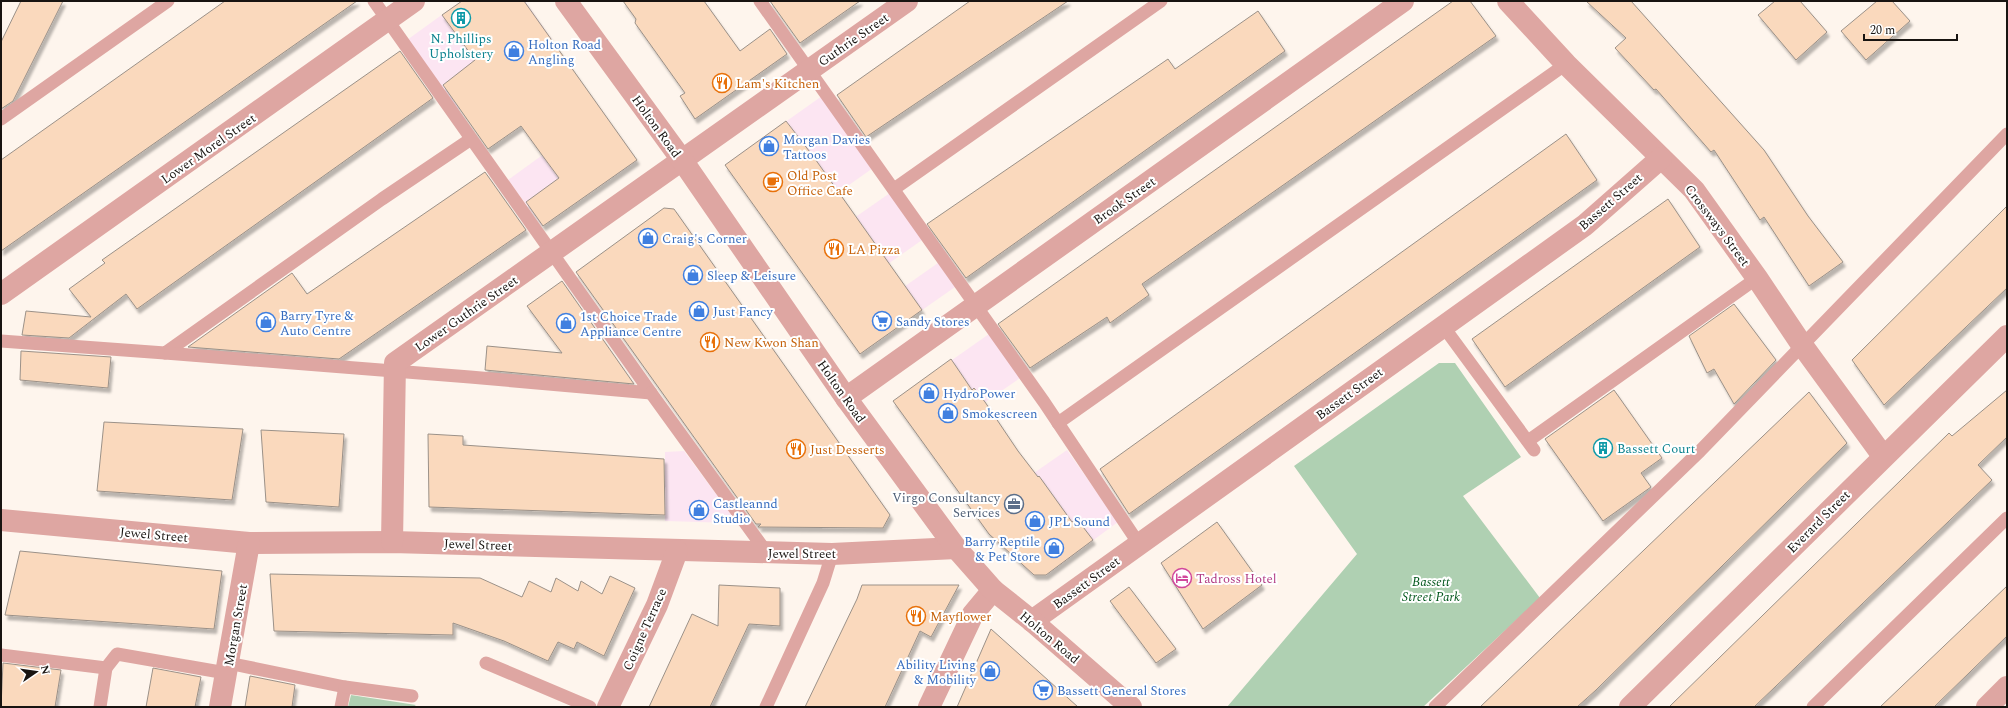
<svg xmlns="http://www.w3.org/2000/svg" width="2008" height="708" font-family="Spectral,serif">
<defs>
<filter id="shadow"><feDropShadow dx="2.5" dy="4.5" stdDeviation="1" flood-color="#0004"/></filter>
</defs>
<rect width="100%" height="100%" fill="#fef5ed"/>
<!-- commercial -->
<g fill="#fce5f2">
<polygon points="461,1 525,1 553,41 457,110 407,40"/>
<polygon points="822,96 873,168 777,236 730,170 730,161"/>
<polygon points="602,112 633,154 632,164 542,226 508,180"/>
<polygon points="890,193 922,240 827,307 794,260"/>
<polygon points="938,263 955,287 865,350 858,350 901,289"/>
<polygon points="989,334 1020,378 925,444 897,407 898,398"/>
<polygon points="1067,450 1118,522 1046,575 1034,575 993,538 975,514"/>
<polygon points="684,451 734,518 732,523 665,521 665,452"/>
</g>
<!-- green -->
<g fill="#afd0b2">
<polygon points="1439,363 1455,363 1521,457 1463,496 1540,598 1423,707 1227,707 1357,554 1294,466"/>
<polygon points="351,695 416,705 413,707 348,707"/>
</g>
<!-- building -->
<g fill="#fad9bd" stroke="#9b9188" filter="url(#shadow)">
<polygon points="21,1 63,1 13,101 1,109 1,42"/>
<polygon points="225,1 357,1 1,251 1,160"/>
<polygon points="462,1 524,1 637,160 543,226 526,202 559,178 542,155 521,126 488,149 443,85 475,60 442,15"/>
<polygon points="623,1 704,1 740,51 770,29 787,54 695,119 680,96 685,93 635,23 636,19"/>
<polygon points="770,1 860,1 800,43"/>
<polygon points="970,1 1068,1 866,137 837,95"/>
<polygon points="1453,1 1470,1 1496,36 1142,284 1149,295 1110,323 1107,317 1030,368 998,324"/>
<polygon points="1586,1 1631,1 1764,150 1808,216 1843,262 1809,286 1764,217 1760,220 1714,150 1711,152 1656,89 1654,90 1615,48 1626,38"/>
<polygon points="1775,1 1800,1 1827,32 1796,60 1758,15"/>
<polygon points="1877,1 1892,1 1910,21 1866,60 1841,31"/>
<polygon points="1258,11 1285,51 966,278 927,224 1168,59 1175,69"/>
<polygon points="400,51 433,98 137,309 126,294 69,338 22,335 26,311 91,317 69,289 105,263 102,260"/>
<polygon points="786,121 813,156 922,310 860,354 725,165"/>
<polygon points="1566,134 1597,180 1129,514 1100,469"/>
<polygon points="485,172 526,230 339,359 188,347 292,273 307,294"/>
<polygon points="1668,199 1700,247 1505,387 1472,339"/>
<polygon points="2007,206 2007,288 1884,405 1852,360"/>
<polygon points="664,208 674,209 890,515 883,528 758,527 761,524 756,524 576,272"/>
<polygon points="562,281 634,384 485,370 487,346 562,353 527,306"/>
<polygon points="1734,304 1776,360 1734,404 1714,369 1707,373 1689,336"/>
<polygon points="21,351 111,357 108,388 20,380"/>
<polygon points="951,359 972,390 974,388 985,402 1018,451 1038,477 1039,476 1072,522 1077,519 1093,540 1046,575 1034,575 989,534 893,401"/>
<polygon points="1614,390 1662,458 1641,473 1651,487 1603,521 1545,439"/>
<polygon points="2007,390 2007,437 1978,465 1992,480 1754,707 1669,707 1949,433 1952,436"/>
<polygon points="1809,392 1847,443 1596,690 1577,707 1480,707"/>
<polygon points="104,422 243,429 232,500 97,491"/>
<polygon points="261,430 344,434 339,507 266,502"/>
<polygon points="428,434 463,436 463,445 664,459 665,515 429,507"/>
<polygon points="1217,522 1262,585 1203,629 1161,563"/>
<polygon points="20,551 222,571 214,629 5,615"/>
<polygon points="270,574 480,578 522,597 529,581 551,592 556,578 578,591 581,581 602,594 610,576 635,588 604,656 577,642 574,649 558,642 548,661 504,641 453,623 453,635 274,631"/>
<polygon points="719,585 780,588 780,626 749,624 710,707 649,707 692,614 718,626"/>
<polygon points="862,585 959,585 931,637 920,631 885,707 805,707 857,599"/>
<polygon points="2007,586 2007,636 1934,707 1880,707"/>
<polygon points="1129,587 1176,649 1156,663 1110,601"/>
<polygon points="991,629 1039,672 1078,707 957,707"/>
<polygon points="3,663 61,670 55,707 1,707"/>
<polygon points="153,668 201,677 195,707 146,707"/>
<polygon points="250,676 295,685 292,707 245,707"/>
</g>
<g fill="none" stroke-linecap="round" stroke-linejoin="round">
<!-- service -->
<g stroke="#dea6a2" stroke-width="13">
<polyline points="760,1 1044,402 1139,544"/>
<polyline points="1,119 168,1"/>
<polyline points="894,189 1161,1"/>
<polyline points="1443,326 1534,450"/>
<polyline points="1,341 165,353 382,199 471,139"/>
<polyline points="165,353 470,377 651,393 374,1"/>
<polyline points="651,393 767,553"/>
<polyline points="1058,423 1566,64"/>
<polyline points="1528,441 1757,278"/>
<polyline points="1,655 106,668 117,654 226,673"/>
<polyline points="228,663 345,687 341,707"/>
<polyline points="486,663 590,707"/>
<polyline points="345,687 412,696"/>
<polyline points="100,707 106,668"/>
<polyline points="766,707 823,583 832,554"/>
<polyline points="1435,707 1700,451 2007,134"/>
<polyline points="1813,707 2007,518"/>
</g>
<!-- minor -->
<g stroke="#dea6a2" stroke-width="22">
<polyline points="1508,1 1566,64 1694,190 1757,278 1802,345 1883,456"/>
<polyline points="1,294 414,1"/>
<polyline points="846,398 1403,1"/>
<polyline points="1,520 249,543 392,542 832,554 956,548"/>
<polyline points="392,542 395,363 907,1"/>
<polyline points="1032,621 1585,225 1661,158"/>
<polyline points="220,707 249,543"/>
<polyline points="608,707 657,605 677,551"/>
<polyline points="929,707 973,614 993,590"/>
<polyline points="1630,707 2007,336"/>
<polyline points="1987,707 2007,687"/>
</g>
<!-- tertiary -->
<polyline stroke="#dea6a2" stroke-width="22" points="566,1 682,160 846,398 956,548 993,590 1032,621 1131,707"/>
</g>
<!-- icons -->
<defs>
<g id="building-ring" transform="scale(1)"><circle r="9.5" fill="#fff" stroke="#0f9aa8" stroke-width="1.5"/><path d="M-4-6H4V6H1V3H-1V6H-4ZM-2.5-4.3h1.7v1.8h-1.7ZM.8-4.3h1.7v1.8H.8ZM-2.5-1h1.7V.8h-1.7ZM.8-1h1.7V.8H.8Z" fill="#0f9aa8"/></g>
<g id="shop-ring" transform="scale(1)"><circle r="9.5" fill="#fff" stroke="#3f7fe0" stroke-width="1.5"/><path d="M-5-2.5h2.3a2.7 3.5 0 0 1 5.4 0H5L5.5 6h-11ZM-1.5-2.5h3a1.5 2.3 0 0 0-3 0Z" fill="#3f7fe0"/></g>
<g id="restaurant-ring" transform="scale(1)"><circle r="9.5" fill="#fff" stroke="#e8710a" stroke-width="1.5"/><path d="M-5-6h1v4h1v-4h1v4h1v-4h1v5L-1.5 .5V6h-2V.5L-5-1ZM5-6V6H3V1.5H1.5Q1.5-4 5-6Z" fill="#e8710a"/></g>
<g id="cafe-ring" transform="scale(1)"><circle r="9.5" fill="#fff" stroke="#e8710a" stroke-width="1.5"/><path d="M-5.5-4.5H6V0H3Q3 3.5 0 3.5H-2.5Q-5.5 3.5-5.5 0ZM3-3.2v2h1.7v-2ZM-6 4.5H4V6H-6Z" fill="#e8710a"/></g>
<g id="supermarket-ring" transform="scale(1)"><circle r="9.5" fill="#fff" stroke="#3f7fe0" stroke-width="1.5"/><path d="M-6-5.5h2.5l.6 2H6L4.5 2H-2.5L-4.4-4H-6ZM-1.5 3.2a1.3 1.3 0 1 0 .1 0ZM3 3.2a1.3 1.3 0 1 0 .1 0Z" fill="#3f7fe0"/></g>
<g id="office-ring" transform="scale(1)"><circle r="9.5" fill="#fff" stroke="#5c6f8a" stroke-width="1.5"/><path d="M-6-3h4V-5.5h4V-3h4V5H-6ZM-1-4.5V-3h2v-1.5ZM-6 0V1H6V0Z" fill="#5c6f8a"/></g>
<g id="hotel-ring" transform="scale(1)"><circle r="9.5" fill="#fff" stroke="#d1479c" stroke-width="1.5"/><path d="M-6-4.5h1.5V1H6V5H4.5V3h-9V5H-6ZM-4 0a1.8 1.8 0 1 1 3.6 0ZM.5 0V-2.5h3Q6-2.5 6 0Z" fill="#d1479c"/></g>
</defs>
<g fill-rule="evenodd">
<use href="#building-ring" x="461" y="18"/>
<use href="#shop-ring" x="514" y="51"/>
<use href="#restaurant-ring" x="722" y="83"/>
<use href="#shop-ring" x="769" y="146"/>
<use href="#cafe-ring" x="773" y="182"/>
<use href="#shop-ring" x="648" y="238"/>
<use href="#restaurant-ring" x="834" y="249"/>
<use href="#shop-ring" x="693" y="275"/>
<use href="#shop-ring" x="699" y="311"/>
<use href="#supermarket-ring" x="882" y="321"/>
<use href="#shop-ring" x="266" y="322"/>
<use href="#shop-ring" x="566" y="323"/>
<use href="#restaurant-ring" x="710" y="342"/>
<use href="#shop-ring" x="929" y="393"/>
<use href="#shop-ring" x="948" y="413"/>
<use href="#building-ring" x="1603" y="448"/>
<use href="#restaurant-ring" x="796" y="449"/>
<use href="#office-ring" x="1014" y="504"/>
<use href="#shop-ring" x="699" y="510"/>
<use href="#shop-ring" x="1035" y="521"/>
<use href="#shop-ring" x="1054" y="548"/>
<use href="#hotel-ring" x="1182" y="578"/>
<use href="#restaurant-ring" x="916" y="616"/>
<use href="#shop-ring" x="990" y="671"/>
<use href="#supermarket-ring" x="1043" y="690"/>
</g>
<g text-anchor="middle" stroke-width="4" stroke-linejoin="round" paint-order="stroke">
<!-- culture labels -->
<g font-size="13" fill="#0d838f" stroke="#fff">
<text x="461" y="43">N. Phillips<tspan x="461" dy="15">Upholstery</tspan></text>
<text x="1617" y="453" text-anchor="start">Bassett Court</text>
</g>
<!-- street labels -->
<g font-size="13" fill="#181411" stroke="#fff">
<text transform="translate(853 39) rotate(-35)" y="5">Guthrie Street</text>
<text transform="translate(657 126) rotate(54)" y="5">Holton Road</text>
<text transform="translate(208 148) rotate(-35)" y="5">Lower Morel Street</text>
<text transform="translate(1124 200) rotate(-35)" y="5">Brook Street</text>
<text transform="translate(1610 201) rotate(-41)" y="5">Bassett Street</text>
<text transform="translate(1718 225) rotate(53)" y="5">Crossways Street</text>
<text transform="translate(466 313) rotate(-35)" y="5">Lower Guthrie Street</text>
<text transform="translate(842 391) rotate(55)" y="5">Holton Road</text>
<text transform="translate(1349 393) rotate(-36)" y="5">Bassett Street</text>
<text transform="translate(1818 521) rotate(-45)" y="5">Everard Street</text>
<text transform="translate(154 534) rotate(5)" y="5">Jewel Street</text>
<text transform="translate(478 544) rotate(2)" y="5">Jewel Street</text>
<text x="802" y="558">Jewel Street</text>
<text transform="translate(1086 582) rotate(-36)" y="5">Bassett Street</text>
<text transform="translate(235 625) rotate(-80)" y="5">Morgan Street</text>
<text transform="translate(644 629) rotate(-66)" y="5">Coigne Terrace</text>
<text transform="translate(1050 637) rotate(40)" y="5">Holton Road</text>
</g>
<!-- shop labels -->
<g font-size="13" fill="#366cbe" stroke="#fff" text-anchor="start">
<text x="528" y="49">Holton Road<tspan x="528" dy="15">Angling</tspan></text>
<text x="783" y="144">Morgan Davies<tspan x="783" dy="15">Tattoos</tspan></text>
<text x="662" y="243">Craig's Corner</text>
<text x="707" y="280">Sleep &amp; Leisure</text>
<text x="713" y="316">Just Fancy</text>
<text x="280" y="320">Barry Tyre &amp;<tspan x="280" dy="15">Auto Centre</tspan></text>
<text x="580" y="321">1st Choice Trade<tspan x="580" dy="15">Appliance Centre</tspan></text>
<text x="896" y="326">Sandy Stores</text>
<text x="943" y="398">HydroPower</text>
<text x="962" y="418">Smokescreen</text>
<text x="713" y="508">Castleannd<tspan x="713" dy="15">Studio</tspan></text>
<text x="1049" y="526">JPL Sound</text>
<text x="1040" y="546" text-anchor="end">Barry Reptile<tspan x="1040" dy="15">&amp; Pet Store</tspan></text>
<text x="976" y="669" text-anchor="end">Ability Living<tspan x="976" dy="15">&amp; Mobility</tspan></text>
<text x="1057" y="695">Bassett General Stores</text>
</g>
<!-- food labels -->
<g font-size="13" fill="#c56008" stroke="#fff" text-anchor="start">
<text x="736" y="88">Lam's Kitchen</text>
<text x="787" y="180">Old Post<tspan x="787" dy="15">Office Cafe</tspan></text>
<text x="848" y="254">LA Pizza</text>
<text x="724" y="347">New Kwon Shan</text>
<text x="810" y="454">Just Desserts</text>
<text x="930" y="621">Mayflower</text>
</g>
<!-- service labels -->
<g font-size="13" fill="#4e5e75" stroke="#fff" text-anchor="end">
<text x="1000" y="502">Virgo Consultancy<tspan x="1000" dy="15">Services</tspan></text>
</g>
<!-- hotel labels -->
<g font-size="13" fill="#b23c85" stroke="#fff" text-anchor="start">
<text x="1196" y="583">Tadross Hotel</text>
</g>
<!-- park labels -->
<g font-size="13" font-style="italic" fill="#00561b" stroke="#fff">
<text x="1431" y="586">Bassett<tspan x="1431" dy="15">Street Park</tspan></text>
</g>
</g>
<!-- border -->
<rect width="2008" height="708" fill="none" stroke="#181411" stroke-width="4"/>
<!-- north arrow -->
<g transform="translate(36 672) rotate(77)" stroke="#ffffff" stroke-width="3" paint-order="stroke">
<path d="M0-3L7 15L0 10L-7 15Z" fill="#181411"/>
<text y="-6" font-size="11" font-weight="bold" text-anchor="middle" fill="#181411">N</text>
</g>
<!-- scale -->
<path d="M1864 34v6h93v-6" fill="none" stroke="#181411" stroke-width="2"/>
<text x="1870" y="34" font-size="12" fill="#181411" stroke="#ffffff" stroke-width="3" paint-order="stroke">20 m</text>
</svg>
